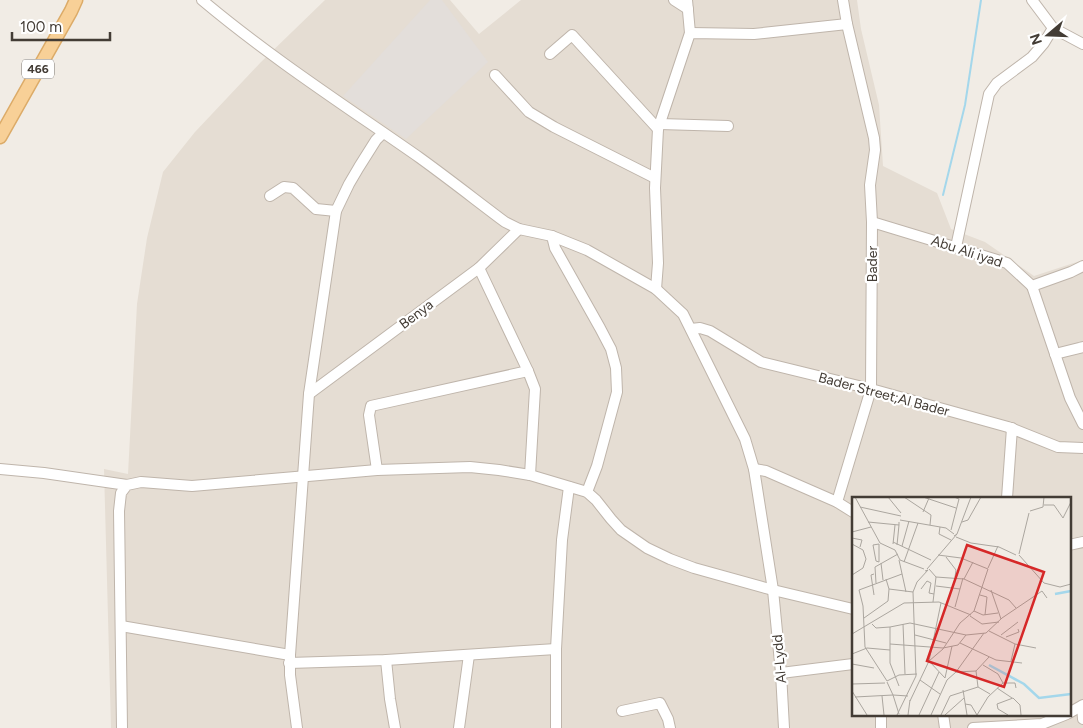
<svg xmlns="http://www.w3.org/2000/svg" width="1083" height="728" font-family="Figtree,sans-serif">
<rect width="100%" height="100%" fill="#f1ece5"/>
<!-- residential -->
<path fill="#e5ddd3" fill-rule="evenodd" d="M 325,0 L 450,0 L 479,34 L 521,0 L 857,0 L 861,29 L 879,105 L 883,166 L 937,193 L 951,229 L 985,242 L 1034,276 L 1083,260 L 1083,728 L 111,728 L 104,469 L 128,474 L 137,304 L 147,238 L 163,172 L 195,132 L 261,62 ZM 853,498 L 1069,498 L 1069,714 L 853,714 Z"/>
<!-- industrial -->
<polygon fill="#e3deda" points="430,0 442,0 488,62 406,139 343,96"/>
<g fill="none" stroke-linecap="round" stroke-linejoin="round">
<!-- stream -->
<polyline stroke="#a4d7eb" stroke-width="2" points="943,195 965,105 981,0"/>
<!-- minor casing -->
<g stroke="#bfb5ab" stroke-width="12">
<g id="minor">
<path d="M 202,0 C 271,58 347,107 420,158 C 449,179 477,201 505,222 L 519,229 L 552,236 L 587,250 L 656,289 L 683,314 L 745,439 L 754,469 L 773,590 L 781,673 L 784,728"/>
<polyline points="674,0 688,9"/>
<polyline points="687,0 690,33"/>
<polyline points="1032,0 1053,28 1083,44"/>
<polyline points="550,54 572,35 658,129"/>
<polyline points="495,75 529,112 554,127 655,178"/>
<polyline points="660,124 728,126"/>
<polyline points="270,196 284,187 293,188 316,209 336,211"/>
<polyline points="872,222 1007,263 1032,286 1071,272 1083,266"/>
<polyline points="552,236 555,248 600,328 611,349 616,368 617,392 597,466 587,492"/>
<polyline points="956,247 989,94 997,83 1032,57 1044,43 1053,28"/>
<polyline points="479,268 528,371 535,389 530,475"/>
<polyline points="1032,286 1070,398 1083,424"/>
<polyline points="656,289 658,263 655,188 658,129 690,33 754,34 847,24"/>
<polyline points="691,329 700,328 710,331 761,362 871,389 1008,427 1058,447 1083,448"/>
<polyline points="1055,354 1083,347"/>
<polyline points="309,394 479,268 519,229"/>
<polyline points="0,469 44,473 127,485"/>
<polyline points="754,469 766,471 837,502 853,512"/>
<polyline points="377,470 369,415 371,406 528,371"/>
<polyline points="1007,498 1012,428"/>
<polyline points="837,502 871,389 872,222 870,185 875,150 874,138 847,24 843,0"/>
<polyline points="1069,545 1083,542"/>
<polyline points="121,626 290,655"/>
<polyline points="386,660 390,699 395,728"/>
<polyline points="289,663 386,660 556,649"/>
<polyline points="781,673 853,664"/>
<polyline points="1082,706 1083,719"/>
<polyline points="622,711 660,703 668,719 670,728"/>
<polyline points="1069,713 1083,705"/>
<polyline points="881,714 881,728"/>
<polyline points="943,714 945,728"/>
<polyline points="122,728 119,511 121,493 127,485 141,482 192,486 377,470 470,467 499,470 530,475 587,492 596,500 611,519 621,530 647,548 670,559 694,568 773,590 853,609"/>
<polyline points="297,728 290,675 290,655 309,394 336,211 349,184 359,167 376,140 383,133"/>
<polyline points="459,728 469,655"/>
<polyline points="556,728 556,649 562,540 569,487"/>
<polyline points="973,728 1042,724 1067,714"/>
</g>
</g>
<!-- major casing -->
<g stroke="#dcab68" stroke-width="15">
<polyline id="major" points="0,137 71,11 76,0"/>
</g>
<!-- minor -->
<use href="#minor" stroke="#fff" stroke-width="10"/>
<!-- major -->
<use href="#major" stroke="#f8d097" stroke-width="12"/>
</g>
<g text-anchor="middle" stroke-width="4.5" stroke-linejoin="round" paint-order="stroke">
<!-- shield labels -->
<rect fill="#fff" stroke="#7b7672" stroke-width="1" x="22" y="59.5" width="32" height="19" rx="4"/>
<g font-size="12" font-weight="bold" fill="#433c35">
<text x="38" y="73">466</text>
</g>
<!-- street labels -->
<g font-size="14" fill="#433c35" stroke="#fff">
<text transform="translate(967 251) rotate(18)" y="5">Abu Ali iyad</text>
<text transform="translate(872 264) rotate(-90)" y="5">Bader</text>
<text transform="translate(416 314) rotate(-37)" y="5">Benya</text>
<text transform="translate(884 394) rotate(15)" y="5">Bader Street;Al Bader</text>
<text transform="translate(779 659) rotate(-95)" y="5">Al-Lydd</text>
</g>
</g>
<!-- overview -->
<g transform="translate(852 497)">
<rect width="219" height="219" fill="#f1ece5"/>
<path fill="none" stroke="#a4d7eb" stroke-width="2.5" d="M 203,97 L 219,94M 137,168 L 172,187 L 187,201 L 219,197"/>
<path fill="none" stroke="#aba69f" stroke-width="1" d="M 3,0 L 28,46 L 43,53 L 48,63 L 72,72M 36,0 L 49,16M 52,0 L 79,18 L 78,28M 71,0 L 104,11M 192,8 L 202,8 L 211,21 L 219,5M 8,10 L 49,19M 178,14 L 191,10 L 192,0M 71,15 L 77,1M 48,23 L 94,31 L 102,37M 16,25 L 47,28 L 47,25M 110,25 L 116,23 L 129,0M 88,30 L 87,37 L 99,43M 99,33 L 107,2 L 102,0M 0,35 L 19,30M 105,37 L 119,0M 104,40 L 119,46 L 147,50 L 164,58M 0,41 L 10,43 L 8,50M 41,45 L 79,63M 0,47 L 11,53 L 14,62 L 11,71 L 0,78M 41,47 L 43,28M 45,48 L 47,28M 50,49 L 57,24M 167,57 L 177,16M 167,58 L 192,86 L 208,90 L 219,87M 94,60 L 104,73 L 103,80M 47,63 L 54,95M 27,65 L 24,64 L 21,48 L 27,47M 27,65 L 27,47M 52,65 L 66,26M 29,66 L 31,83M 136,71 L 146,49M 75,72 L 105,37 L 102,39M 77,72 L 84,80 L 81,105M 22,77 L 19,78 L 22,98M 84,80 L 112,82 L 157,103 L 164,111M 112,82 L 121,65M 24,86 L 23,70 L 46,57M 84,89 L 108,92M 37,92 L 61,95M 69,92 L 75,84 L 79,86 L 77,96 L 82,97M 139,93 L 149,122M 128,98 L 135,100 L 133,118M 103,110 L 111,81M 122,114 L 131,118 L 146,116M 118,119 L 130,127 L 147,125M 12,121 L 36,104 L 37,92 L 34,82M 20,127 L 24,131 L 38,130M 51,127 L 53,177M 137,134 L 163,147 L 159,164M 0,137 L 52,106 L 87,105 L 119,118M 63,138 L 94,146M 149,138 L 166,125M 154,140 L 167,135 L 166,132M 108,146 L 144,163 L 170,166M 38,147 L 91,151 L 106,148 L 114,138M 163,147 L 184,151M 38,153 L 38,166 L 47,189M 0,157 L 15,151 L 38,153 L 38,130 L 58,126 L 114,138 L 134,136 L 150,121 L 190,94 L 195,101M 77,164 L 89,106M 77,164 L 93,181M 0,167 L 22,171M 131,168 L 146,177 L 151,186M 104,175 L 124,174M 93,181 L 100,149M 68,183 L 88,197M 95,183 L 104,175 L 132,136M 35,184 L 13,150 L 11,109 L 7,93 L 50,77M 35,184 L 47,178 L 65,177M 35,185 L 41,198 L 56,199M 0,187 L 33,186M 126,190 L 124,174 L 137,160M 145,191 L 160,201M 111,193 L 115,218M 0,194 L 15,218M 30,199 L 32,218M 98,199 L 126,190 L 138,197M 3,200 L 41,198 L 47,217M 58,204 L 77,164 L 91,152 L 108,126 L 122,114 L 136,72 L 109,61 L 86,58M 113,207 L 119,208 L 125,218M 45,218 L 64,179 L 61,95 L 65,85 L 76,73 L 73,74M 56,218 L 58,203M 67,218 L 87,175M 79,218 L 95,183M 89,218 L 98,199M 93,218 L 112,201M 125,218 L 136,200 L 151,186 L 163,186 L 164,191M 156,218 L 146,212 L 145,207 L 161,201 L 168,208 L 169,218"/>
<path fill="#d62828" fill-opacity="0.15" stroke="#d62828" stroke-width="2.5" d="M 115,48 L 192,75 L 152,190 L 75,164 Z"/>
<rect width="219" height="219" fill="none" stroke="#433c35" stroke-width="2.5"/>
</g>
<!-- north arrow -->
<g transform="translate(1048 35) rotate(251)" stroke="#ffffff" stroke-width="4" paint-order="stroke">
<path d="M0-4L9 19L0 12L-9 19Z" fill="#433c35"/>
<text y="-8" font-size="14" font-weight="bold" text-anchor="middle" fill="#433c35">N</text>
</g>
<!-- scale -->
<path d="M12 32v8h98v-8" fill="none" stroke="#433c35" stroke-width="2.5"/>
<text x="20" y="32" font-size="15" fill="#433c35" stroke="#ffffff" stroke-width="4" paint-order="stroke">100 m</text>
</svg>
